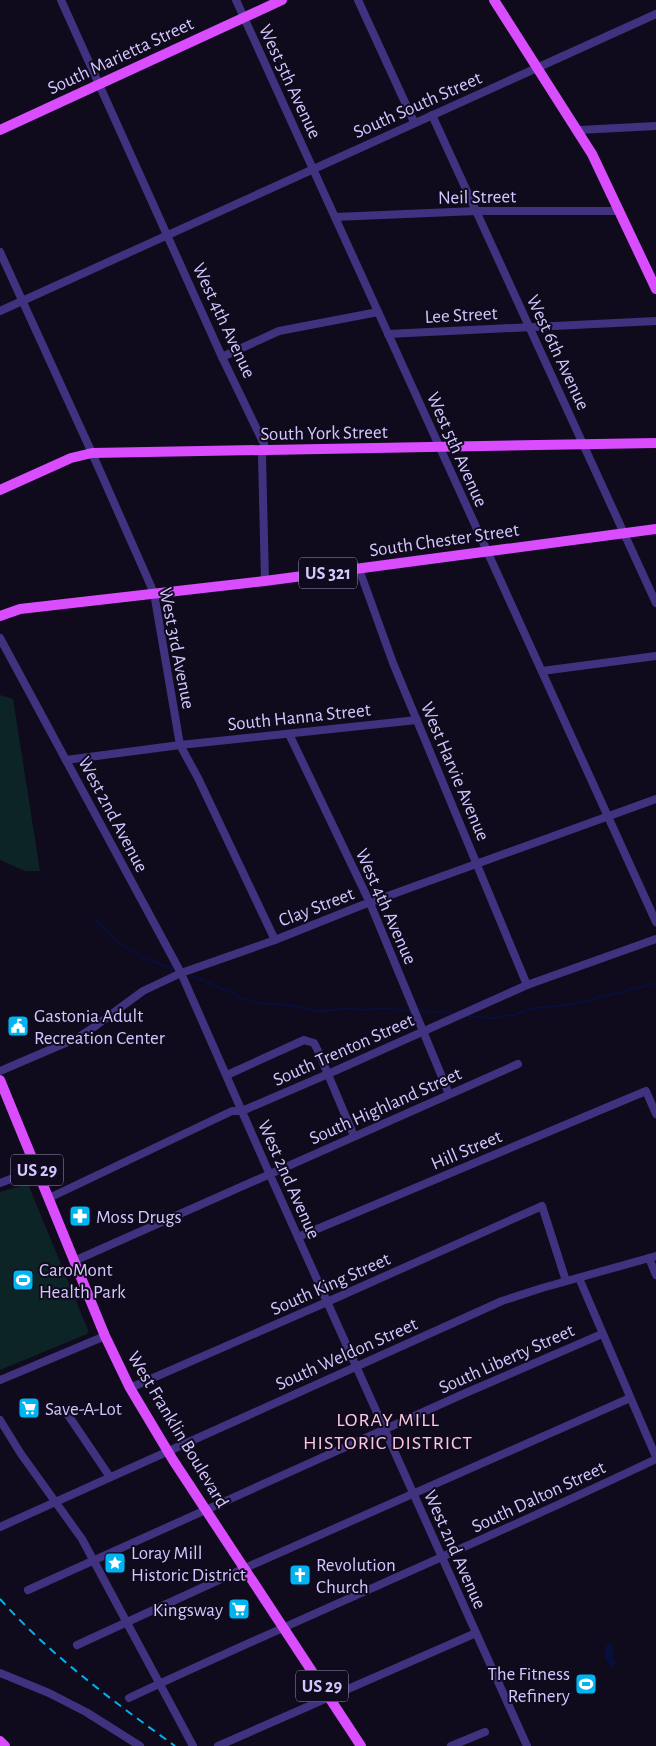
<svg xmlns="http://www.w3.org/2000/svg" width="656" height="1746" font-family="'Alegreya Sans',sans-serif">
<rect width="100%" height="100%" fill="#100a1d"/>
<!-- green -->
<g fill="#0d2427">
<polygon points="0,695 13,699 40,871 25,871 0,860"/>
<polygon points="28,1184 88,1330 87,1334 0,1370 0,1192"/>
</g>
<!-- water -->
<path fill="#06103b" d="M 609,1642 L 614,1647 L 612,1655 L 616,1662 L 614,1668 C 603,1661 601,1652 609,1642 Z"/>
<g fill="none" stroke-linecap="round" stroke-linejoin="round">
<!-- stream -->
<g stroke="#06103b" stroke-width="2">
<polyline points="94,919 119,943 146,959 173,969"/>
<polyline points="192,976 233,993 240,998 258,1003 288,1005 316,1011 327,1011 346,1008 363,1010 382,1008 409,1011"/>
<polyline points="420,1011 452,1013"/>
<polyline points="467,1016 493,1018 514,1015 532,1008 551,1007 578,1003 656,983"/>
</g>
<!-- minor -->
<g stroke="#41327f" stroke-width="8">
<polyline points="61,0 222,357 264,444 265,451 262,456 265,581"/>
<polyline points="236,0 656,922"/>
<polyline points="358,0 414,122"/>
<polyline points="432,115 656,603"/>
<polyline points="579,130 656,126"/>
<polyline points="335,217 476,211 620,211"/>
<polyline points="0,252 92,453 154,593 180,745 198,778 275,940"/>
<polyline points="0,311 656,14"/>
<polyline points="388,334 656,321"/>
<polyline points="222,357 279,331 378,312"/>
<polyline points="359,569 393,663 527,985"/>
<polyline points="0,638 181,973 270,1175 527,1746"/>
<polyline points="542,671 656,656"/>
<polyline points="289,734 370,903 449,1094"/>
<polyline points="66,760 180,745 417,720"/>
<polyline points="0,1071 77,1038 94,1027 143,991 181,973 275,940 360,906 656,799"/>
<polyline points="227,1075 304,1040 314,1043 319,1053 354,1136"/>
<polyline points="0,1183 37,1169"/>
<polyline points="49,1198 232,1111 242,1111 328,1074 527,985 656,939"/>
<polyline points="298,1237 646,1091 656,1114"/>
<polyline points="649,1258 656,1275"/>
<polyline points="74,1261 518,1064"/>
<polyline points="579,1278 656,1457"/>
<polyline points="0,1380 105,1336"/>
<polyline points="130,1388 327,1302 542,1206 566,1281"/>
<polyline points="66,1412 110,1477"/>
<polyline points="0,1420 21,1454 82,1539 193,1746"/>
<polyline points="0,1527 502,1301 542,1288 656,1256"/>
<polyline points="28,1590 461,1395 602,1334"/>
<polyline points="77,1645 245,1568 630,1398"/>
<polyline points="0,1673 49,1693 86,1712 140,1746"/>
<path d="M 129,1698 C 304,1616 482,1542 656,1459"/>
<polyline points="218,1746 476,1633"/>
<polyline points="451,1746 485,1732"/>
</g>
<!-- major -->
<g stroke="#d94dff" stroke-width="10">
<polyline points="494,0 592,154 656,289"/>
<polyline points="0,130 282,0"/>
<polyline points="0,490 71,458 92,453 656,443"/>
<polyline points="0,616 20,609 265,581 656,529"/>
<polyline points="0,1080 105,1336 130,1388 173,1460 361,1746"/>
<polyline points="0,1741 5,1746"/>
</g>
<!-- rail -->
<path stroke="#00b3f1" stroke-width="2" stroke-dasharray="8 6" stroke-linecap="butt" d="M 0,1599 C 51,1656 113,1701 175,1746"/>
</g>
<!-- icons -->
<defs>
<g id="civic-square" transform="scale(1.125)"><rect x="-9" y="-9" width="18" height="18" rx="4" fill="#00b3f1" stroke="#100a1d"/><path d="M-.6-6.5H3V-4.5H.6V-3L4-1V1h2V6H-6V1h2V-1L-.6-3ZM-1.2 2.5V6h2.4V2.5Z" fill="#fff"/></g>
<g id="pharmacy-square" transform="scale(1.125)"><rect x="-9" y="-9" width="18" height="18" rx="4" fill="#00b3f1" stroke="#100a1d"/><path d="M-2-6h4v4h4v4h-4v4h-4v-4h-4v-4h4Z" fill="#fff"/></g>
<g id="stadium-square" transform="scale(1.125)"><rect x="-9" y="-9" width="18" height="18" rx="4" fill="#00b3f1" stroke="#100a1d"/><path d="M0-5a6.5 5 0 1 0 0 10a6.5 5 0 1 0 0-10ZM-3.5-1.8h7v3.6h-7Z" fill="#fff"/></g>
<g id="supermarket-square" transform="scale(1.125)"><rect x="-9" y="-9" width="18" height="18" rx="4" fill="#00b3f1" stroke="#100a1d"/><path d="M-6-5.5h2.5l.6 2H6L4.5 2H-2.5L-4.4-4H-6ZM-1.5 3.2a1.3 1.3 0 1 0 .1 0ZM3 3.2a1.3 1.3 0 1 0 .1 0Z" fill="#fff"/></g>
<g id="sight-square" transform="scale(1.125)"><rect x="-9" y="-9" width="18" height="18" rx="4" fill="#00b3f1" stroke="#100a1d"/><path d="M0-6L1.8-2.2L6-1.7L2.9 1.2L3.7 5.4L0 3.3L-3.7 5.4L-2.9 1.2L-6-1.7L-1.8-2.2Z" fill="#fff"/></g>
<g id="church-square" transform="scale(1.125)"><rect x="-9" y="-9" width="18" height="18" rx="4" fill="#00b3f1" stroke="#100a1d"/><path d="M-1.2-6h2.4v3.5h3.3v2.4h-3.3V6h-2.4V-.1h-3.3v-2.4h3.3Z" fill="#fff"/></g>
</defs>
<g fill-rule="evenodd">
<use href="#civic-square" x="18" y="1026"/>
<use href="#pharmacy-square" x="80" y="1216"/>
<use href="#stadium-square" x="23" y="1280"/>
<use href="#supermarket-square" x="29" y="1408"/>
<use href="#sight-square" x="115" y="1563"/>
<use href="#church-square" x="300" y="1575"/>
<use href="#supermarket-square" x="239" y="1609"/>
<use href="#stadium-square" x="586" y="1684"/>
</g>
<g text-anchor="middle" stroke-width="4" stroke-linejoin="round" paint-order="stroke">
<!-- shield labels -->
<g fill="#100a1d" stroke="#9b8ebb" stroke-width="1">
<rect x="299" y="557.5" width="58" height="31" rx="4"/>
<rect x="11" y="1154.5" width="52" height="31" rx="4"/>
<rect x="296" y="1670.5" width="52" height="31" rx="4"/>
</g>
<g font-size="18" font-weight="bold" fill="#d6c6ff">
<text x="328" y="579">US 321</text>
<text x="37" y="1176">US 29</text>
<text x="322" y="1692">US 29</text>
</g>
<!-- street labels -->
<g font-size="19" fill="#d6c6ff" stroke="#100a1d">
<text transform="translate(120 55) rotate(-25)" y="7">South Marietta Street</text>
<text transform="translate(291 81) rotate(65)" y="7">West 5th Avenue</text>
<text transform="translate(417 104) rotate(-24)" y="7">South South Street</text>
<text transform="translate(477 196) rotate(-1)" y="7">Neil Street</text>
<text transform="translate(461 314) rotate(-3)" y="7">Lee Street</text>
<text transform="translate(225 320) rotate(65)" y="7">West 4th Avenue</text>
<text transform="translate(559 352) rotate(65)" y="7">West 6th Avenue</text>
<text transform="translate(324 432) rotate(-1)" y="7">South York Street</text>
<text transform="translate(458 449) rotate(66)" y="7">West 5th Avenue</text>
<text transform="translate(444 539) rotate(-8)" y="7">South Chester Street</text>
<text transform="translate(178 648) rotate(79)" y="7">West 3rd Avenue</text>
<text transform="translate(299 716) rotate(-6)" y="7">South Hanna Street</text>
<text transform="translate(456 771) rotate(67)" y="7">West Harvie Avenue</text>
<text transform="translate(114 814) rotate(62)" y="7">West 2nd Avenue</text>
<text transform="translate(316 906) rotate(-21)" y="7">Clay Street</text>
<text transform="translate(387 906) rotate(66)" y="7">West 4th Avenue</text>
<text transform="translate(343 1049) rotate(-24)" y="7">South Trenton Street</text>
<text transform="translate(385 1105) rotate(-24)" y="7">South Highland Street</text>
<text transform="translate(466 1149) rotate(-23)" y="7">Hill Street</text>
<text transform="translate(290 1179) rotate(66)" y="7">West 2nd Avenue</text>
<text transform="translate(330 1283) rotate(-24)" y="7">South King Street</text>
<text transform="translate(346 1353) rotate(-24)" y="7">South Weldon Street</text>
<text transform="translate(506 1358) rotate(-24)" y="7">South Liberty Street</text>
<text transform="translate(179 1429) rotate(59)" y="7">West Franklin Boulevard</text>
<text transform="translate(538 1496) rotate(-25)" y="7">South Dalton Street</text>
<text transform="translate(456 1549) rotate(66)" y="7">West 2nd Avenue</text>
</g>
<!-- poi labels -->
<g font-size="19" fill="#d6c6ff" stroke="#100a1d" text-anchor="start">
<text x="34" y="1022">Gastonia Adult<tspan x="34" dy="22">Recreation Center</tspan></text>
<text x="96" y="1223">Moss Drugs</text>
<text x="39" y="1276">CaroMont<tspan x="39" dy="22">Health Park</tspan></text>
<text x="45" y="1415">Save-A-Lot</text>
<text x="131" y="1559">Loray Mill<tspan x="131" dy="22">Historic District</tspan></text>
<text x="316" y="1571">Revolution<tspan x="316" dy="22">Church</tspan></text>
<text x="223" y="1616" text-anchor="end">Kingsway</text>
<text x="570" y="1680" text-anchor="end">The Fitness<tspan x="570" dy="22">Refinery</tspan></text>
</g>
<!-- neighbourhood labels -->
<g font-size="20" letter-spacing="1" fill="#ffc8e2" stroke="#100a1d">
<text x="388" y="1426">LORAY MILL<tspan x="388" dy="23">HISTORIC DISTRICT</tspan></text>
</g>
</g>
</svg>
